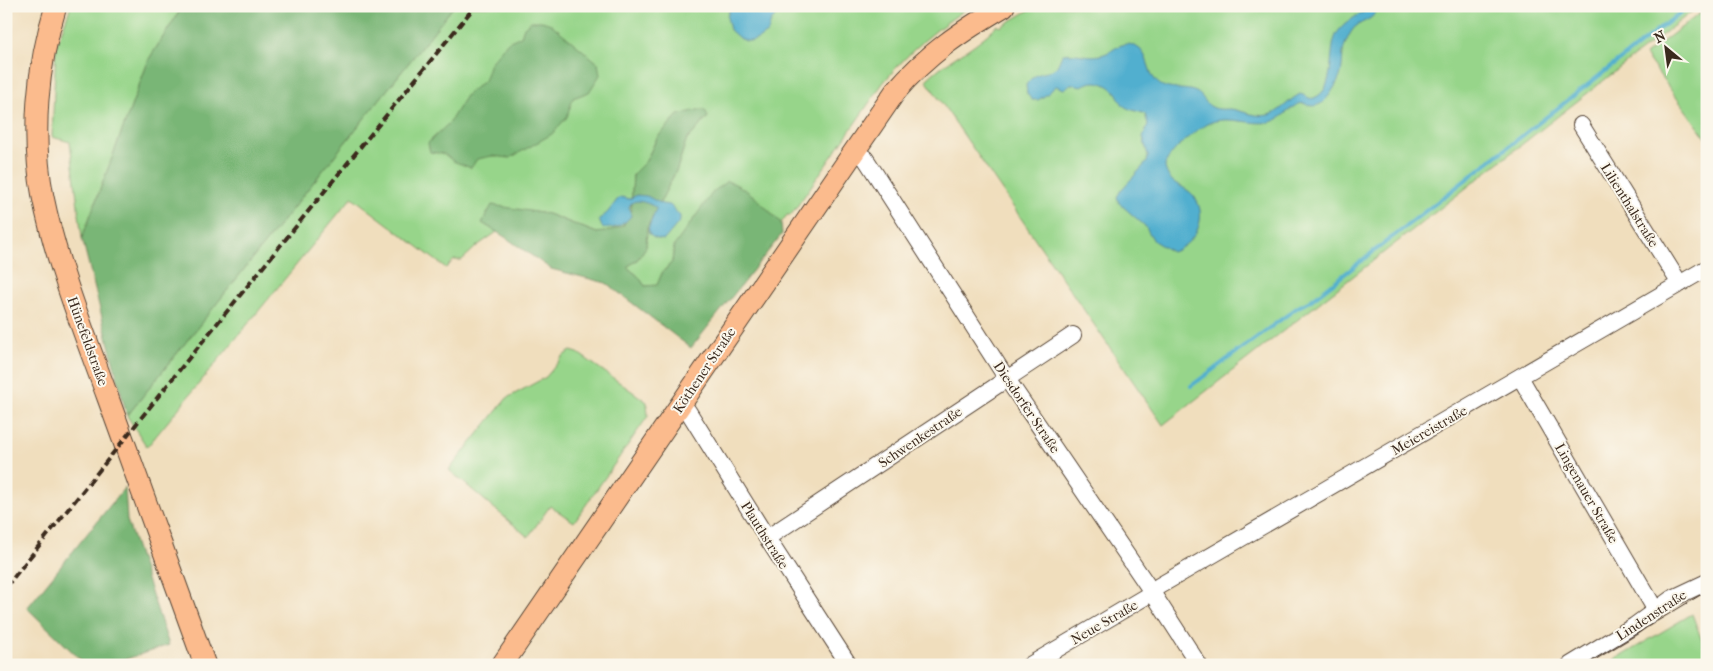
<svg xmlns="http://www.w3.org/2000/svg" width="1713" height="671" font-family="'IM FELL French Canon',serif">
<rect width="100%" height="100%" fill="#fbf7ec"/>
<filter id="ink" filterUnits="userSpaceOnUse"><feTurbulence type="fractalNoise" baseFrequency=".02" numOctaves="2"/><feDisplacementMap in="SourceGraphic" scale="10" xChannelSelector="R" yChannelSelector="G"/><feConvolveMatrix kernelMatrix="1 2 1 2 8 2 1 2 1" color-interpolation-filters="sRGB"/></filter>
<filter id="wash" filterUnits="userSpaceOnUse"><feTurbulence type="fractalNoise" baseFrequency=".0096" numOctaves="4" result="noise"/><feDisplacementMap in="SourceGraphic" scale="20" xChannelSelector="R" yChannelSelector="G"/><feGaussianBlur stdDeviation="1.12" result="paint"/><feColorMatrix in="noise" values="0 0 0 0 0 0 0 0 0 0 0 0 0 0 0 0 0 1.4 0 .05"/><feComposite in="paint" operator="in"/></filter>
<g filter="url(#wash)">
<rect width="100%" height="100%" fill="#f0debd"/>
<!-- green -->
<g fill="#97d58a" stroke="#698054">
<polygon points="71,6 183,6 149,59 82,238 70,142 52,137 56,46"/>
<path d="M 454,6 L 971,6 C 938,27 908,52 883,83 L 791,215 L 787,215 L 781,223 L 750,193 L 674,246 L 672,262 L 662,273 L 657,286 L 645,286 L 638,276 L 627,267 L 637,260 L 646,247 L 647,228 L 677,169 L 686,141 L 708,117 L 705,110 L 678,115 L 657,138 L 646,161 L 633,174 L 631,211 L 623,226 L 609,231 L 597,233 L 548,214 L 482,223 L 497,232 L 477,246 L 462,260 L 454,260 L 446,268 L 352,197 L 147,447 L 127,416 Z"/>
<path d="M 1030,6 L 1699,6 L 1163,425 L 926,80 C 944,62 965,53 983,38 C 989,34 992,29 998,25 L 1000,27 L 1031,9 Z"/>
<polygon points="1707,8 1707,139 1645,55"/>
<polygon points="571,351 578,353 647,402 648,416 574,522 550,506 528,537 449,470 507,398 546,377 564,355"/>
<polygon points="1692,614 1707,654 1707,665 1606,665"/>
</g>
<!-- forest -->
<g fill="#79b676" stroke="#5a704a">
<polygon points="183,6 454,6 127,416 82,238 149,59"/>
<polygon points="531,21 542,21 551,24 598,63 600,75 589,92 573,98 567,117 552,134 510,158 492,156 477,159 471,168 453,161 444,154 430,152 428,143 449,123 467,94 484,81 490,63 508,42 521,36 524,27"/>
<path d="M 697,110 L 705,110 L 708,117 L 686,141 L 677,169 L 647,228 L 646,247 L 637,260 L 627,267 L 638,276 L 645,286 L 657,285 L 662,273 L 672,262 L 674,246 L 713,192 L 727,181 C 750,188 765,207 781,223 L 782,234 L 691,348 L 606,283 L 551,269 L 505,237 L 482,223 L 492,205 L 548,214 L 597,233 L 609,231 L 623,226 L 631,211 L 633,174 L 646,161 L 657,138 L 678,115 Z"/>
<polygon points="125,487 127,520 169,645 108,665 86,665 27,608"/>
</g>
<!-- water -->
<g fill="#51afcf" stroke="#466c76">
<polygon points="731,6 786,6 771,21 768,32 758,39 752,41 746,41 739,38 730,30 727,17"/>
<path d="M 1376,8 C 1377,19 1362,21 1355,27 C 1352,30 1349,35 1347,40 C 1339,54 1346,69 1337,83 C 1332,91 1325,105 1314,106 C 1308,106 1305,102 1299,104 C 1288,108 1282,120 1270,122 C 1250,126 1226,114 1207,124 C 1196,130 1167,153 1165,166 C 1165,169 1167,174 1169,177 C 1174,185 1186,187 1193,195 C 1210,216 1196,244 1172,252 L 1154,241 L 1145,226 L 1119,203 L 1117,197 L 1121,190 L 1147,162 L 1148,156 L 1143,137 L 1148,124 L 1145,114 C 1139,111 1127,110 1123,105 C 1121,102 1119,98 1117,94 C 1109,83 1094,78 1082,86 L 1071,84 L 1064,89 L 1056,86 L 1046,95 L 1038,100 L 1032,100 L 1027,94 L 1026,85 C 1036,69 1048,76 1057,66 C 1059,63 1060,58 1063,54 C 1076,52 1088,58 1100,55 C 1114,53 1120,39 1135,46 C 1149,52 1147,71 1156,81 C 1167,93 1183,86 1196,92 C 1203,95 1205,104 1212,107 C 1217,110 1225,109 1231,109 C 1244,111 1259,119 1272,114 C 1282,110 1290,99 1300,94 C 1305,95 1310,100 1314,98 C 1336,90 1328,52 1336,35 C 1339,29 1346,23 1352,19 C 1359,14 1367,9 1376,8 Z"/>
<path d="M 637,195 L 647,196 L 662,204 L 670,205 L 680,216 L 680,221 L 664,240 C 636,237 654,221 656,208 C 651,204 631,195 629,208 C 629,210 631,213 631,216 C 624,225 612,231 602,227 L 599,220 L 608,212 L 617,200 L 621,197 L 629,199 Z"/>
</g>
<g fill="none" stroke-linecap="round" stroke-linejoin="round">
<!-- stream -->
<polyline stroke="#51afcf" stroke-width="4" points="1191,386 1298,307 1310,301 1689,6"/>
</g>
</g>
<g filter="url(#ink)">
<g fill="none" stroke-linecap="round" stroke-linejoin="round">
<!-- minor casing -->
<g stroke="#564536" stroke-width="18">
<g id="minor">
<polyline points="1581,125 1680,284"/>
<polyline points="854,151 865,158 869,164 1007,379 1152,592 1199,665"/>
<polyline points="1520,377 1655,609"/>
<polyline points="681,404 688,411 767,538 849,665"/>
<polyline points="767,538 1073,335"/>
<polyline points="1030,665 1145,597 1159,586 1707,268"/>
<polyline points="1570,665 1634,626 1671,599 1707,582"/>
</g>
</g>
<!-- major casing -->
<g stroke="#564536" stroke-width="23">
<g id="major">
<path d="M 56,6 C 37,66 31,135 43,197 C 57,266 84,332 108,398 C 141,487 172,576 205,665"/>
<path d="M 502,665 L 895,92 C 927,54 962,31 1004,6"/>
</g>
</g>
<!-- minor -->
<use href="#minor" stroke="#fff" stroke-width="16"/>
<!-- major -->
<use href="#major" stroke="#fbbb8d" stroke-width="21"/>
<!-- tram -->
<polyline stroke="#3b2a1e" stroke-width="1" points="1587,665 1596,658 1707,591"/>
<!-- rail -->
<polyline stroke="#3b2a1e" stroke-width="4" stroke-dasharray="8 4" stroke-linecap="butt" points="6,587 181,368 475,6"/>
</g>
</g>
<g text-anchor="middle" stroke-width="4" stroke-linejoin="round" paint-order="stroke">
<!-- street labels -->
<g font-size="14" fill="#3b2a1e" stroke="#fbf7ec">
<text transform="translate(1630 205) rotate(58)" y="5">Lilienthalstraße</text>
<text transform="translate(88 341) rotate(70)" y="5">Hünefeldstraße</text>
<text transform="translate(704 370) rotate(-56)" y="5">Köthener Straße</text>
<text transform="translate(1027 407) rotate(56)" y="5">Diesdorfer Straße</text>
<text transform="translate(1429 430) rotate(-30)" y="5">Meiereistraße</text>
<text transform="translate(920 437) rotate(-34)" y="5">Schwenkestraße</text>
<text transform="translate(1587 493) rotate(60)" y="5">Lingenauer Straße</text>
<text transform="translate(765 535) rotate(58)" y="5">Plauthstraße</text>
<text transform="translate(1651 615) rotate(-33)" y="5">Lindenstraße</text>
<text transform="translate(1104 622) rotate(-30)" y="5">Neue Straße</text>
</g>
</g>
<!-- margin -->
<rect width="1713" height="671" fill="none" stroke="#fbf7ec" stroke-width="25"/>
<!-- north arrow -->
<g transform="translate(1666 48) rotate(331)" stroke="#fbf7ec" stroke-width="4" paint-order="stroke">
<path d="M0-4L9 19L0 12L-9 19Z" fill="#3b2a1e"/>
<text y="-8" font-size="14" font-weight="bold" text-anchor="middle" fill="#3b2a1e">N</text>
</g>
</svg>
